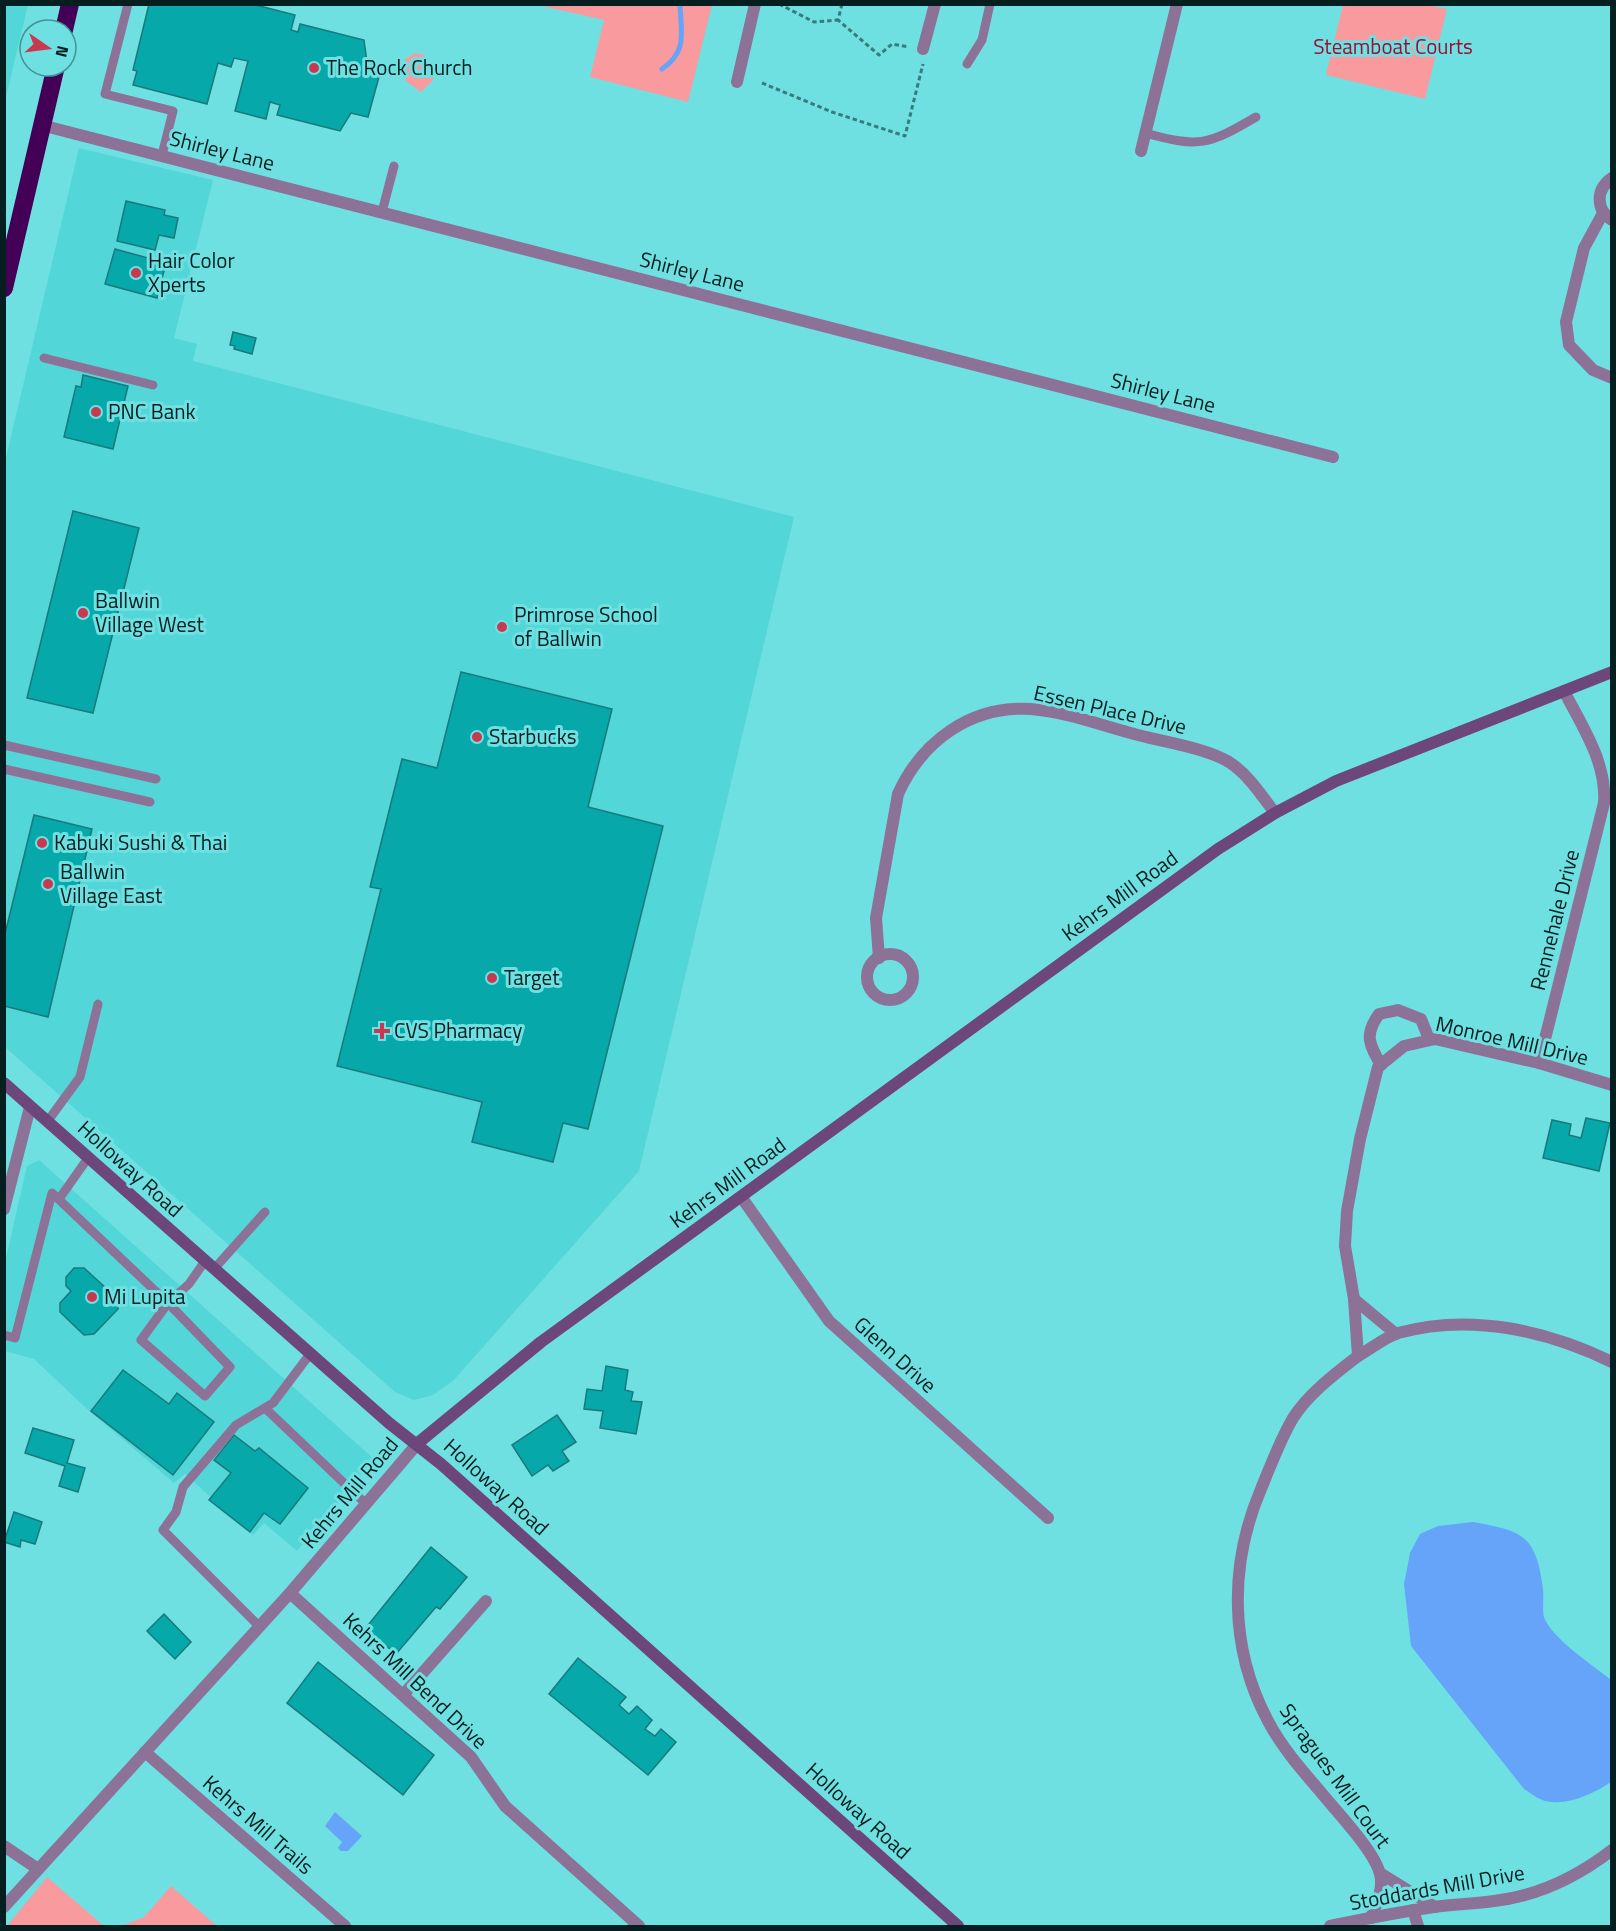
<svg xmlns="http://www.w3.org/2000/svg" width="1616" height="1931" font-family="'Titillium Web',sans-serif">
<rect width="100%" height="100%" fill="#6fe0e2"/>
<!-- built -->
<g fill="#53d6d8">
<polygon points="5,4 28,5 5,101 4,5"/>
<polygon points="79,148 213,180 174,338 197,344 193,361 794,517 639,1171 453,1381 433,1395 414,1400 395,1392 5,1047 5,462"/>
<polygon points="39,1160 374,1459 297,1551 264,1523 253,1535 185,1474 174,1483 86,1408 34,1359 5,1351 5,1262 27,1166"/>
</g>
<!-- green -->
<g fill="#f99a9f">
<polygon points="538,5 712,5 688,102 590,77 604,20"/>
<polygon points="1428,5 1447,9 1425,99 1326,75 1343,5"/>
<polygon points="415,53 425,55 437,70 433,80 421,92 406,81 401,72 404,60"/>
<polygon points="47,1877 104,1926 7,1926"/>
<polygon points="171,1886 217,1926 121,1926 144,1917"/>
</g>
<!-- water -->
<g fill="#65a4f8">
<path d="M 1473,1522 C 1522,1531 1536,1534 1543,1589 C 1544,1597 1542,1609 1544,1617 C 1552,1639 1593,1665 1611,1680 L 1611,1782 C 1593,1794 1568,1806 1545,1801 C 1538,1799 1530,1793 1524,1789 L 1411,1646 L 1404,1584 L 1410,1553 L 1420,1534 L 1438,1526 Z"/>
<polygon points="335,1812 362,1836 348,1851 341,1851 338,1848 342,1842 325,1826"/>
</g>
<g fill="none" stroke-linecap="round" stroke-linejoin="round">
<!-- stream -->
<path stroke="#65a4f8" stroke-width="5" d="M 662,69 C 688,51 681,33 680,4"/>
</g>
<!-- building -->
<g fill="#06a8aa" stroke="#1a797a" stroke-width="1.5">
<polygon points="149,4 252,4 295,15 291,30 298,32 300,24 364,40 367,62 382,66 368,117 351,113 340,131 277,115 280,105 270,102 266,119 235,111 248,61 234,58 231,67 218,63 207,104 133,85 137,71 133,70"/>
<polygon points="126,201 165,210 164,215 178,218 174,238 159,235 155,250 117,241"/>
<polygon points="115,249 166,263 157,298 105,284"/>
<polygon points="233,332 256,338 252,354 234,349 235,346 230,345"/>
<polygon points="83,375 128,386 113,449 64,437 76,386 81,387"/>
<polygon points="73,511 139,528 93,713 27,698"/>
<polygon points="461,672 612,709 588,807 663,826 588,1129 563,1123 553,1162 472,1142 482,1102 337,1066 381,889 370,887 402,759 437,768"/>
<polygon points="34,815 92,829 48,1017 4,1006 4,938"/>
<polygon points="1586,1118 1610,1123 1599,1171 1543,1158 1552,1120 1571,1124 1569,1135 1581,1138"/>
<polygon points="74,1268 84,1268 117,1298 118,1309 94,1334 84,1335 60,1312 60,1303 71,1291 66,1286 66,1277"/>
<polygon points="606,1366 628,1370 625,1390 633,1392 631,1401 642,1402 636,1434 600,1428 603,1411 584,1409 587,1389 602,1391"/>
<polygon points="123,1370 169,1404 177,1393 214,1422 173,1475 91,1411"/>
<polygon points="557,1415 576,1442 562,1451 569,1461 553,1471 548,1465 532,1476 512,1445"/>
<polygon points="33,1428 74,1440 67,1463 85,1468 78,1492 59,1486 65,1466 25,1453"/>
<polygon points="234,1435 255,1451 259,1448 308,1488 280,1524 264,1513 250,1532 209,1500 231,1473 214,1460"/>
<polygon points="14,1512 42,1522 35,1544 21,1540 20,1547 4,1542"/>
<polygon points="431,1547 467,1577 440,1609 436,1607 396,1654 365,1629"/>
<polygon points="164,1614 191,1642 175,1659 147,1631"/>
<polygon points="578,1658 626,1697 619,1705 629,1714 637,1706 652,1720 645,1729 655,1736 661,1729 676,1742 648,1775 549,1694"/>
<polygon points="318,1662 434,1755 403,1795 287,1703"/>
</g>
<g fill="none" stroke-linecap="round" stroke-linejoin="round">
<!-- path -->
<g stroke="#387b7d" stroke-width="3" stroke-dasharray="4.5 3" stroke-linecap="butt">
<polyline points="779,4 814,22 838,20"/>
<polyline points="842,4 838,20 879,55 892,44 909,47"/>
<polyline points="762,83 832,112 905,136 923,64"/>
</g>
<!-- lane -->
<g stroke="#8d7297" stroke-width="9">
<polyline points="128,4 105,94 173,111 162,155"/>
<polyline points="967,64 982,40 990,4"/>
<path d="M 1145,133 C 1200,148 1208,145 1256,117"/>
<polyline points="382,212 394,166"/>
<polyline points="44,358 153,385"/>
<polyline points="4,745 156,779"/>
<polyline points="4,769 150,802"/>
<polyline points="47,1122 80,1077 98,1004"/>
<polyline points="59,1199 88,1158"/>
<polyline points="214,1269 265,1212"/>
<polygon points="168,1303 230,1367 205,1396 141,1340"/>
<polyline points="4,1335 15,1338 52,1193 168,1303 189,1284 205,1261"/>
<polyline points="265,1408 366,1504"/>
<polyline points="259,1626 163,1530 176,1512 183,1487 236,1425 273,1403 310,1354"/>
</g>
<!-- street -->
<g stroke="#8d7297" stroke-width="12">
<polyline points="923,49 935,4"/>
<polyline points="737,82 755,4"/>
<polyline points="41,125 1333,457"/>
<polyline points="1141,151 1177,4"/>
<path d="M 1612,178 C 1596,189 1595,209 1612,220"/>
<polyline points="1603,213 1584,248 1566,322 1569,345 1593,370 1612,378"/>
<circle cx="890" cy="977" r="23"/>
<path d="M 879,958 L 876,918 L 898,794 C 922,741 971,705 1031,709 C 1067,712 1103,726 1138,735 C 1164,742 1206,748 1229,762 C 1249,775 1261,795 1275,813"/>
<path d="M 1539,1063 L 1604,803 C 1607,763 1582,726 1564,691"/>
<path d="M 1381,1065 C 1369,1044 1364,1035 1379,1014 L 1398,1010 L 1421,1019 L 1429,1039"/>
<polyline points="742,1198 829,1321 1048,1518"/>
<polyline points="4,1209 30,1107"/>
<polyline points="1354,1299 1396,1334"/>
<path d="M 1358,1356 C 1371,1349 1385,1337 1398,1333 C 1470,1313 1546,1330 1612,1362"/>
<polyline points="290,1593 471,1757 505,1806 639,1926"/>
<polyline points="404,1694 486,1601"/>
<polyline points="145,1752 345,1926"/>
<polyline points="4,1846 38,1869"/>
<polyline points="1380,1873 1435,1907"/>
<polyline points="4,1907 290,1593 418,1443"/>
<polyline points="1413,1910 1418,1926"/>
<path d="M 1371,1918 C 1376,1904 1384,1889 1380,1874 C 1374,1850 1335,1810 1319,1790 C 1300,1768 1281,1746 1268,1721 C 1229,1648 1229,1564 1261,1489 C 1271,1465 1280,1440 1293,1418 C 1309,1393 1335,1374 1358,1356 L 1354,1299 L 1345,1246 L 1347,1211 L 1360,1139 L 1378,1067 L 1404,1046 L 1435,1039 L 1539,1063 L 1612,1085"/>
<path d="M 1330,1926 C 1364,1919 1399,1912 1434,1907 C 1454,1904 1474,1904 1494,1901 C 1538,1896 1577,1877 1612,1850"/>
</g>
<!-- secondary -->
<g stroke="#6d477c" stroke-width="12">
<polyline points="4,1083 389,1423 441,1464 958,1926"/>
<polyline points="418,1443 541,1342 1218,849 1275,813 1336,781 1612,672"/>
</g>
<!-- highway -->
<g stroke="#430056" stroke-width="18">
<polyline points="64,30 70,4"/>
<polyline points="4,288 56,66"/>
</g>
</g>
<!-- markers -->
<g fill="#c8384f" stroke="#6fe0e2" stroke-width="2">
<circle cx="314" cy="68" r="6"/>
<circle cx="136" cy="273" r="6"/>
<circle cx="96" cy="412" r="6"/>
<circle cx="83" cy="613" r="6"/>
<circle cx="502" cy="627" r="6"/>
<circle cx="477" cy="737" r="6"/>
<circle cx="42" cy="843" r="6"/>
<circle cx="48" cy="884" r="6"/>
<circle cx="492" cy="978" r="6"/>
<path d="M379 1022h6v6h6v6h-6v6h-6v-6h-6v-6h6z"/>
<circle cx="92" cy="1297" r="6"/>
</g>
<g text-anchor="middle" stroke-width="6" stroke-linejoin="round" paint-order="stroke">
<!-- park labels -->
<g font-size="21" fill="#9c0e31" stroke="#6fe0e2">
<text x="1393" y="54">Steamboat Courts</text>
</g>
<!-- poi labels -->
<g font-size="21" fill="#051e1f" stroke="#6fe0e2" text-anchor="start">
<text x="326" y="75">The Rock Church</text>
<text x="148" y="268">Hair Color<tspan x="148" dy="24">Xperts</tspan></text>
<text x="108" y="419">PNC Bank</text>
<text x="95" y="608">Ballwin<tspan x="95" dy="24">Village West</tspan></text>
<text x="514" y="622">Primrose School<tspan x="514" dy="24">of Ballwin</tspan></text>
<text x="489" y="744">Starbucks</text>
<text x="54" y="850">Kabuki Sushi &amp; Thai</text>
<text x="60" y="879">Ballwin<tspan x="60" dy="24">Village East</tspan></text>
<text x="504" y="985">Target</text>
<text x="394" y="1038">CVS Pharmacy</text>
<text x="104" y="1304">Mi Lupita</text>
</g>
<!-- street labels -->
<g font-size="21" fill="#051e1f" stroke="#6fe0e2">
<text transform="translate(222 151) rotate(14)" y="7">Shirley Lane</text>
<text transform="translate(692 272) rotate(14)" y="7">Shirley Lane</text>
<text transform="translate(1163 393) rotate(14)" y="7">Shirley Lane</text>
<text transform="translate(1110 710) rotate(13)" y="7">Essen Place Drive</text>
<text transform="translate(1120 896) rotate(-36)" y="7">Kehrs Mill Road</text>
<text transform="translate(1555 920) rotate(-76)" y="7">Rennehale Drive</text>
<text transform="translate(1512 1041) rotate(13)" y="7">Monroe Mill Drive</text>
<text transform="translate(130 1169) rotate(42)" y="7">Holloway Road</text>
<text transform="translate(728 1183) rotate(-36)" y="7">Kehrs Mill Road</text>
<text transform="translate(895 1355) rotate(42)" y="7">Glenn Drive</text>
<text transform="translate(496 1487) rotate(42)" y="7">Holloway Road</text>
<text transform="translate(350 1493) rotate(-50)" y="7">Kehrs Mill Road</text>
<text transform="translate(415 1681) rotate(43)" y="7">Kehrs Mill Bend Drive</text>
<text transform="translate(1335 1776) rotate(54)" y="7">Spragues Mill Court</text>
<text transform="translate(858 1811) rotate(42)" y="7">Holloway Road</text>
<text transform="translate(258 1825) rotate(41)" y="7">Kehrs Mill Trails</text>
<text transform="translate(1437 1888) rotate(-10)" y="7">Stoddards Mill Drive</text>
</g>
</g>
<!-- border -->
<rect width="1616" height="1931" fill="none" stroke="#051e1f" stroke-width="12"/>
<!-- north arrow -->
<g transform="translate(48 48) rotate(104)"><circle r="28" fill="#6fe0e2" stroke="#459294" stroke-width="1.5"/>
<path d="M0-4.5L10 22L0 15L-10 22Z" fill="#c8384f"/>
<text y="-9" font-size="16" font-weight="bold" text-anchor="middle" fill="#051e1f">N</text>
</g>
</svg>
